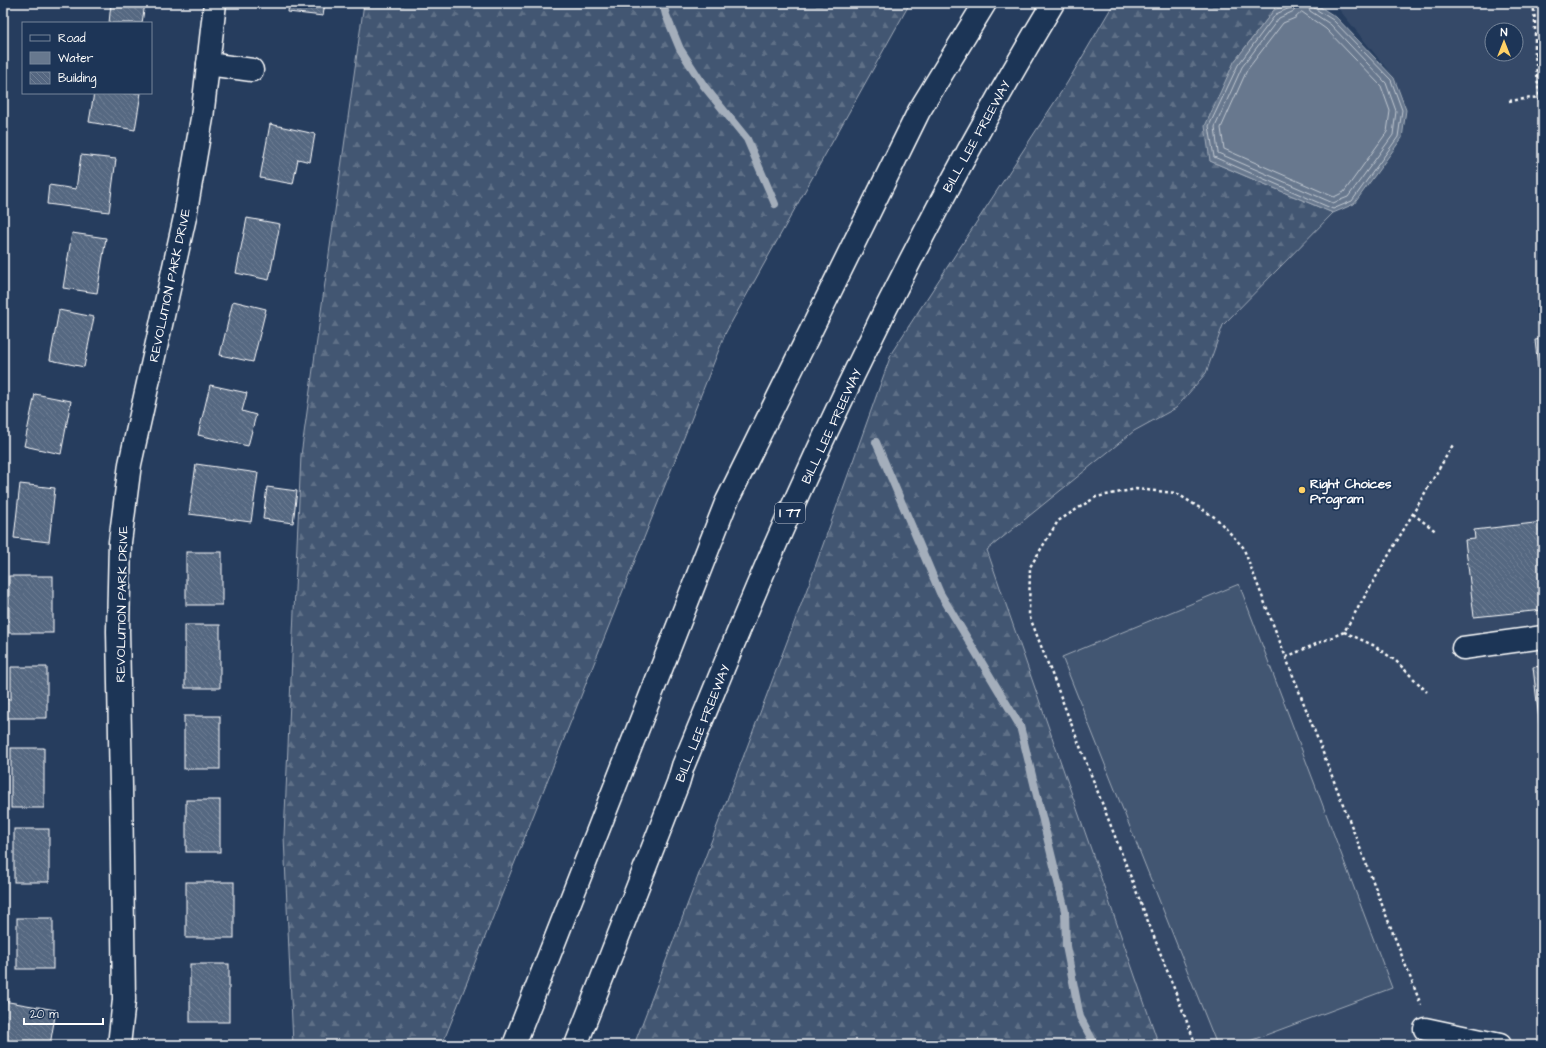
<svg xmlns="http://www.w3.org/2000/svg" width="1546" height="1048" font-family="'Architects Daughter',sans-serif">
<defs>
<pattern id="forest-firs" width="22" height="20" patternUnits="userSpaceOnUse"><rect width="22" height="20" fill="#425672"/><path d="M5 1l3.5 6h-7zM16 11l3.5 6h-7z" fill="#5e6f87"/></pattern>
<pattern id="building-back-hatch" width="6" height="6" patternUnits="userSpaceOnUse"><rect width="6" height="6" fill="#556781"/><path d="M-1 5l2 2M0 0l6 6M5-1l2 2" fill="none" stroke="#6e7e94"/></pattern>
</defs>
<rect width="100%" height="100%" fill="#263d5e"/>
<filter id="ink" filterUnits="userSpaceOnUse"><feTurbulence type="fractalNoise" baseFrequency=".025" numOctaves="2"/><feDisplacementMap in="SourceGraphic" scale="8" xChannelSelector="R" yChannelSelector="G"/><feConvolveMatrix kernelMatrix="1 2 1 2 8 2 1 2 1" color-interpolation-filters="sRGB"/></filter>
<g filter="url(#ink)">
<!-- built -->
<path fill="#344a68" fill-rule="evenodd" d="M 1334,3 L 1543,3 L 1543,1045 L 1159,1045 L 987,549 L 1134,431 L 1176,408 L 1206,373 L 1223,325 L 1333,213 L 1354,204 L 1394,78 ZM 1492,30 L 1516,30 L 1516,54 L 1492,54 Z"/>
<!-- forest -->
<g fill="url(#forest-firs)" stroke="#a0aab8">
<polygon points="364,3 910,3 726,332 442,1045 293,1045 284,836 301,455"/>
<polygon points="1114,3 1277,3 1274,10 1234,62 1210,161 1333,213 1223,325 1206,373 1176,408 1134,431 987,550 1159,1045 634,1045 810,581 892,352 1067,83"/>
</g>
<!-- pitch -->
<polygon fill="#425672" stroke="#a0aab8" points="1239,584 1392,988 1239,1045 1217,1045 1062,657"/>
<!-- water -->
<polygon fill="#67788e" stroke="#a4aebb" points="1292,3 1314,3 1336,17 1394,78 1406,110 1402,138 1354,204 1333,213 1210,161 1205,126 1234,62 1274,10"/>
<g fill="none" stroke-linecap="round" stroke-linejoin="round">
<!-- shore -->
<g stroke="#c2c9d2" stroke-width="1">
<polyline points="1292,3 1290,8 1276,14 1238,65 1209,126 1214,157 1333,209 1352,201 1398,137 1402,110 1391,80 1333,20 1314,8 1312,3"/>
<polyline points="1297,3 1296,7 1294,11 1279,18 1242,67 1215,127 1218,153 1333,203 1348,197 1393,135 1396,111 1386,83 1330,24 1310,11 1307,3"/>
<polygon points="1302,12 1326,29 1381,86 1390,111 1387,132 1344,192 1334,197 1224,149 1221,128 1247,70 1283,23 1295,18"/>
</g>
<!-- stream -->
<g stroke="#a4aebb" stroke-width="8">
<polyline points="663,3 666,15 680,49 704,86 747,139 775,204"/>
<polyline points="876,442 940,593 1020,726 1065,911 1066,946 1080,1017 1095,1045"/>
</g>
</g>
<!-- building -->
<g fill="url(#building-back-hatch)" stroke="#fff">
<polygon points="111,3 145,3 142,23 109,23"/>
<polygon points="289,3 325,3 323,16 288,12"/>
<polygon points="94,93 141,93 135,130 89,122"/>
<polygon points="270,124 315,134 310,162 298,159 293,184 260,178"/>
<polygon points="81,155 116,159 109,212 47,204 49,185 76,189"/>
<polygon points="247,218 280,224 269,280 236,273"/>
<polygon points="72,233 106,238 97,293 63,288"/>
<polygon points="233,301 266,309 253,362 220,355"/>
<polygon points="59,310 94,317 84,367 50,360"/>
<polygon points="1543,339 1543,366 1538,367 1535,340"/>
<polygon points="210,385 247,393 242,411 256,415 248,446 198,435"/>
<polygon points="35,394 71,401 61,454 24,446"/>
<polygon points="196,464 258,473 251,522 189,514"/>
<polygon points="20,484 55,488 49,542 14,538"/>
<polygon points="267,487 297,491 293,523 263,519"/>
<polygon points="1543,522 1543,610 1474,617 1465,540 1475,539 1474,530"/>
<rect x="186" y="552" width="36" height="53"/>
<rect x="9" y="576" width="44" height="57"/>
<rect x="185" y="625" width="35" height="63"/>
<polygon points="1543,666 1543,756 1533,667"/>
<polygon points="11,667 47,667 47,718 3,718 3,699 11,699"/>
<rect x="184" y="716" width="36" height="53"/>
<rect x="11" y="748" width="33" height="60"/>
<rect x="186" y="800" width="34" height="52"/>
<rect x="14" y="829" width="35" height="53"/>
<rect x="186" y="882" width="48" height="56"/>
<rect x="17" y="918" width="36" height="51"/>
<rect x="190" y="964" width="39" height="58"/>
<polygon points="3,1001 56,1010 50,1045 3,1045"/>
</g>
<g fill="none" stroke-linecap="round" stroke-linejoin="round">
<!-- minor casing -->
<g stroke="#fff" stroke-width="25">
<g id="minor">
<polyline points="208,64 252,70"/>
<polyline points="1463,648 1543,637"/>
<polyline points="1425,1029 1500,1045"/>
<polyline points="119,1045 124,1000 121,787 118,631 120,542 130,464 185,217 202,118 215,3"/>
</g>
</g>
<!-- highway casing -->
<g stroke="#fff" stroke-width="25">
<g id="highway">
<polyline points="514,1045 726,503 919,111 985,3"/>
<path d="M 576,1045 L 678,783 L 683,766 C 712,696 740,626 770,557 C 853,367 946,181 1053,3"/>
</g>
</g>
<!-- path -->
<g stroke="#fff" stroke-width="2.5" stroke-dasharray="3 3" stroke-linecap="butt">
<polyline points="1533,3 1535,20 1535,55 1543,133"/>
<polyline points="1535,55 1543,54"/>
<polyline points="1509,101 1539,97"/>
<polyline points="1413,514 1437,532"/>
<polyline points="1344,632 1373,645 1396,661 1427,692"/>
<polyline points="1286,657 1344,632 1454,443"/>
<polyline points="1196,1045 1029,615 1030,567 1058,521 1096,497 1136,489 1176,493 1216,518 1243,547 1421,1005"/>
</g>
<!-- minor -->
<use href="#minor" stroke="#1d3557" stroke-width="22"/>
<!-- highway -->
<use href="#highway" stroke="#1d3557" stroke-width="22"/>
</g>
</g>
<!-- markers -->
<circle fill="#ffd166" stroke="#1d3557" stroke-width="1.5" cx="1302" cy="490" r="4"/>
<g text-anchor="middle" stroke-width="3.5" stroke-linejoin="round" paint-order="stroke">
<!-- shield labels -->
<rect fill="#1d3557" stroke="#bbc2cd" stroke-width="1" x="775" y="503" width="30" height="20" rx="3"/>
<g font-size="12" font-weight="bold" fill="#fff">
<text x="790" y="517">I 77</text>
</g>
<!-- street labels -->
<g font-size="13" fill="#fff" stroke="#1d3557">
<text transform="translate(976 136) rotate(-61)" y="5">BILL LEE FREEWAY</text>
<text transform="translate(169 285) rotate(-78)" y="5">REVOLUTION PARK DRIVE</text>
<text transform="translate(831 426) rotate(-65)" y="5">BILL LEE FREEWAY</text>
<text transform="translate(121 604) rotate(-89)" y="5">REVOLUTION PARK DRIVE</text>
<text transform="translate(702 723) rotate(-68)" y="5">BILL LEE FREEWAY</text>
</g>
<!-- poi labels -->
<g font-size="13" font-weight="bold" fill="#fff" stroke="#1d3557" text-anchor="start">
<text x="1310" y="488">Right Choices<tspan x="1310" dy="15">Program</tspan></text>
</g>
</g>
<!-- margin -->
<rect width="1546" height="1048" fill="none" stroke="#1d3557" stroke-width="16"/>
<rect x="8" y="8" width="1530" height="1032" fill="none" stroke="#fff" stroke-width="1.5" filter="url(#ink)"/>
<!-- legend -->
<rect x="22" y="22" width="130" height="72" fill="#1d3557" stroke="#77869a"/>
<rect x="30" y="35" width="20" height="6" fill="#1d3557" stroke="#77869a"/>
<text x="58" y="42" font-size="12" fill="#ffffff">Road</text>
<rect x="30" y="52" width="20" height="12" fill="#67788e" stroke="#77869a"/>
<text x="58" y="62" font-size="12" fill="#ffffff">Water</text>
<rect x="30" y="72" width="20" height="12" fill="url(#building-back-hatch)" stroke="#77869a"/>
<text x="58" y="82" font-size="12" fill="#ffffff">Building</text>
<!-- north arrow -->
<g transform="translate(1504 42)"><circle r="19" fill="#1d3557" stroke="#77869a"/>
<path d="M0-3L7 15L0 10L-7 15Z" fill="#ffd166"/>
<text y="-6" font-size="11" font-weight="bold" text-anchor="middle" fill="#ffffff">N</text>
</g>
<!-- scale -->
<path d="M24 1018v6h79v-6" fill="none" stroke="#ffffff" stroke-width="2"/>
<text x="30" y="1018" font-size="12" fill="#ffffff" stroke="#1d3557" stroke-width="3" paint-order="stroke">20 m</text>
</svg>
